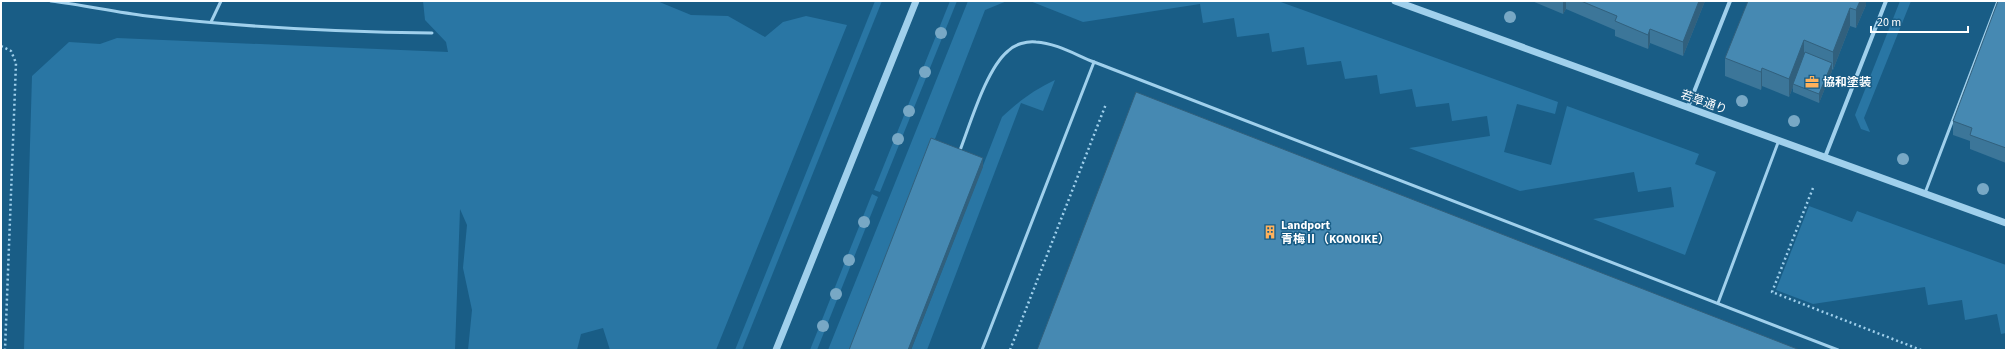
<svg xmlns="http://www.w3.org/2000/svg" width="2007" height="351" font-family="'Source Sans 3','Noto Sans JP',sans-serif">
<rect width="100%" height="100%" fill="#195d86"/>
<!-- green -->
<g fill="#2976a4">
<polygon points="423,1 657,1 691,15 728,16 765,37 783,22 806,16 847,25 716,350 610,350 603,328 581,334 577,350 468,350 472,310 463,268 467,225 460,209 455,350 24,350 32,76 69,42 100,44 117,38 448,52 446,42 425,20"/>
<polygon points="875,1 882,1 742,350 735,350"/>
<polygon points="950,1 957,1 880,192 874,190"/>
<polygon points="968,1 1007,1 985,10 853,350 828,350"/>
<polygon points="1030,1 1278,1 1558,102 1555,114 1517,104 1504,152 1551,165 1567,106 1699,154 1695,164 1716,172 1685,255 1593,219 1674,207 1671,187 1638,192 1634,172 1520,191 1409,148 1490,136 1487,116 1452,121 1449,103 1416,107 1412,89 1380,94 1377,75 1345,79 1341,61 1307,65 1304,47 1272,52 1269,33 1237,37 1234,18 1203,23 1200,4 1083,22"/>
<polygon points="1900,1 1911,1 1864,118 1870,132 1861,129 1855,115"/>
<path d="M 1055,80 L 1043,111 L 1021,103 L 927,350 L 911,350 L 1002,117 C 1019,101 1034,90 1055,80 Z"/>
<polygon points="872,194 878,197 817,350 810,350"/>
<polygon points="1809,206 1852,222 1857,211 2006,265 2006,333 2001,334 1997,314 1965,320 1962,300 1928,305 1925,287 1813,304 1776,290"/>
</g>
<g fill="none" stroke-linecap="round" stroke-linejoin="round">
<!-- path -->
<g stroke="#a0d0ec" stroke-width="2.5" stroke-dasharray="2 3" stroke-linecap="butt">
<polyline points="1,46 11,51 16,63 5,350"/>
<polyline points="1813,188 1772,292 1921,350"/>
<polyline points="1010,350 1106,104"/>
</g>
<!-- service -->
<g stroke="#a0d0ec" stroke-width="3">
<path d="M 51,1 C 83,5 115,12 147,16 C 241,27 337,32 432,33"/>
<polyline points="211,22 221,1"/>
<path d="M 959,153 C 970,125 986,69 1008,51 C 1015,44 1027,41 1036,42 C 1056,43 1076,55 1094,62"/>
<polyline points="1925,193 1998,1"/>
<polyline points="1718,303 1779,140"/>
<polyline points="982,350 1094,62 1838,350"/>
</g>
<!-- minor -->
<g stroke="#a0d0ec" stroke-width="4">
<polyline points="1688,107 1730,1"/>
<polyline points="1825,157 1886,1"/>
</g>
<!-- tertiary -->
<g stroke="#a0d0ec" stroke-width="7">
<polyline points="1395,1 2006,223"/>
<polyline points="776,350 916,1"/>
</g>
</g>
<!-- trees -->
<g fill="#78a8c5">
<circle cx="1510" cy="17" r="6"/>
<circle cx="941" cy="33" r="6"/>
<circle cx="925" cy="72" r="6"/>
<circle cx="1742" cy="101" r="6"/>
<circle cx="909" cy="111" r="6"/>
<circle cx="1794" cy="121" r="6"/>
<circle cx="898" cy="139" r="6"/>
<circle cx="1903" cy="159" r="6"/>
<circle cx="1983" cy="189" r="6"/>
<circle cx="864" cy="222" r="6"/>
<circle cx="849" cy="260" r="6"/>
<circle cx="836" cy="294" r="6"/>
<circle cx="823" cy="326" r="6"/>
</g>
<!-- wall -->
<g fill="#3c7699">
<polygon points="1532,1 1705,1 1683,56 1650,43 1648,49 1615,36 1615,30 1566,9 1563,14"/>
<polygon points="1866,1 1866,5 1856,28 1850,26 1833,70 1832,69 1832,71 1819,103 1793,92 1793,87 1789,97 1762,86 1761,90 1725,76 1725,58"/>
<polygon points="2006,1 2006,163 1970,149 1970,141 1953,135 1953,121"/>
</g>
<!-- shaded-wall -->
<g fill="#31607d">
<polygon points="1563,1 1566,1 1566,9 1563,14"/>
<polygon points="1699,1 1705,1 1683,56 1683,42"/>
<polygon points="1860,1 1866,1 1866,5 1856,28 1856,10"/>
<polygon points="1850,8 1850,26 1833,70 1833,52"/>
<polygon points="1650,29 1650,43 1648,49 1648,35"/>
<polygon points="1804,40 1804,58 1793,84 1793,87 1789,97 1789,79"/>
<polygon points="1832,63 1832,71 1819,103 1819,94"/>
<polygon points="1762,68 1762,86 1761,90 1761,72"/>
<polygon points="983,158 983,167 911,350 908,350"/>
</g>
<!-- building -->
<g fill="#4689b2" stroke="#31607d">
<polygon points="1581,1 1699,1 1683,42 1650,29 1648,35 1615,21 1617,16"/>
<polygon points="1748,1 1860,1 1856,10 1850,8 1833,52 1804,40 1789,79 1762,68 1761,72 1725,58"/>
<polygon points="1998,1 2006,1 2006,148 1970,135 1972,128 1953,121"/>
<polygon points="1805,52 1832,63 1819,94 1793,84"/>
<polygon points="1136,92 1800,350 1037,350"/>
<polygon points="931,138 983,158 908,350 849,350"/>
</g>
<!-- icons -->
<defs>
<g id="office-bare" transform="scale(1.08)"><path d="M-6-3h4V-5.5h4V-3h4V5H-6ZM-1-4.5V-3h2v-1.5ZM-6 0V1H6V0Z" fill="#ffb25c" stroke="#195d86" stroke-width="2.5" paint-order="stroke"/></g>
<g id="building-bare" transform="scale(1.08)"><path d="M-4-6H4V6H1V3H-1V6H-4ZM-2.5-4.3h1.7v1.8h-1.7ZM.8-4.3h1.7v1.8H.8ZM-2.5-1h1.7V.8h-1.7ZM.8-1h1.7V.8H.8Z" fill="#ffb25c" stroke="#195d86" stroke-width="2.5" paint-order="stroke"/></g>
</defs>
<g fill-rule="evenodd">
<use href="#office-bare" x="1812" y="82"/>
<use href="#building-bare" x="1270" y="232"/>
</g>
<g text-anchor="middle" stroke-width="3" stroke-linejoin="round" paint-order="stroke">
<!-- poi labels -->
<g font-size="12" font-weight="bold" fill="#fff" stroke="#195d86" text-anchor="start">
<text x="1823" y="86">協和塗装</text>
<text x="1281" y="229">Landport<tspan x="1281" dy="14">青梅Ⅱ（KONOIKE）</tspan></text>
</g>
<!-- street labels -->
<g font-size="12" fill="#fff" stroke="#195d86">
<text transform="translate(1704 102) rotate(20)" y="4">若草通り</text>
</g>
</g>
<!-- border -->
<rect width="2007" height="351" fill="none" stroke="#ffffff" stroke-width="4"/>
<!-- scale -->
<path d="M1871 26v6h97v-6" fill="none" stroke="#ffffff" stroke-width="2"/>
<text x="1877" y="26" font-size="12" fill="#ffffff" stroke="#195d86" stroke-width="3" paint-order="stroke">20 m</text>
</svg>
